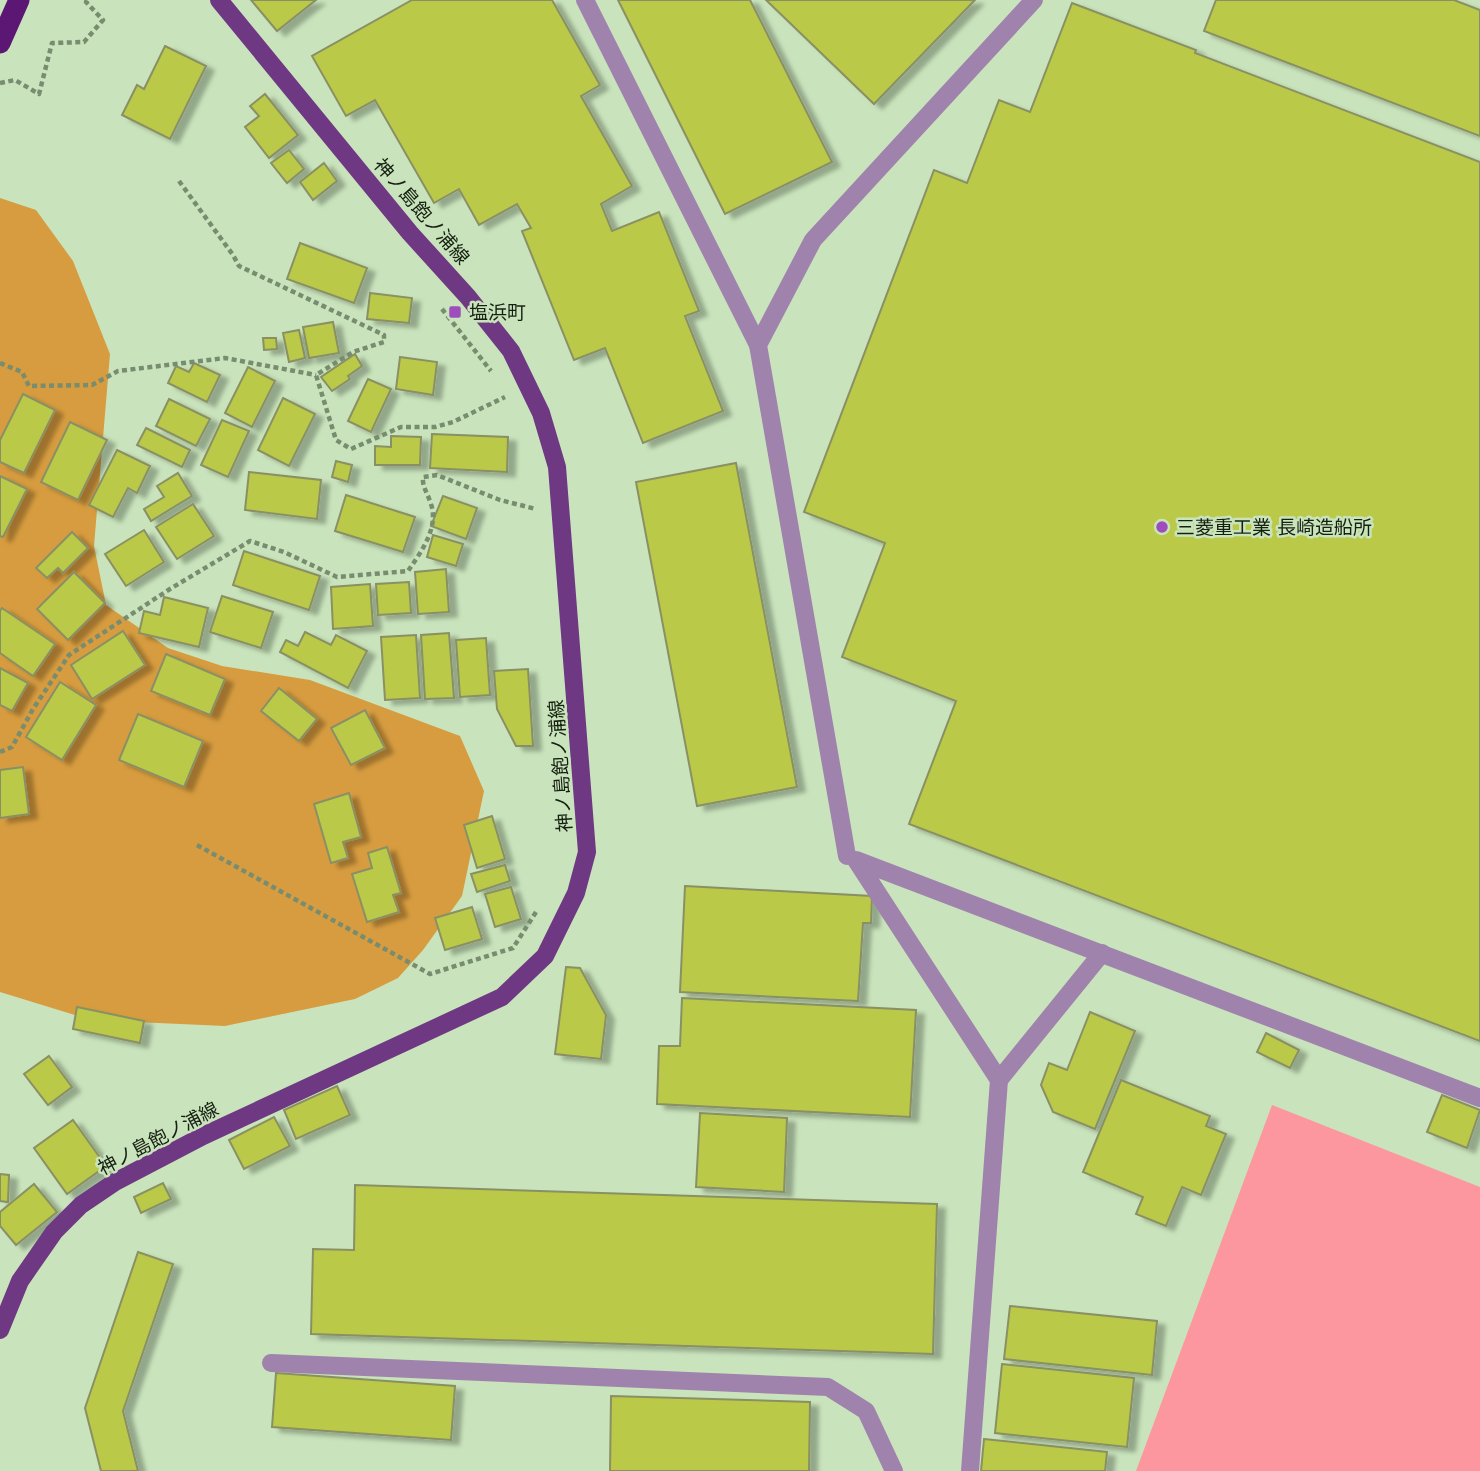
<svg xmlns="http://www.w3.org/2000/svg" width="1480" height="1471" font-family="'DejaVu Sans','Noto Sans JP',sans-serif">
<defs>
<filter id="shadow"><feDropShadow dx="8" dy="4.5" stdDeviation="2" flood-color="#0004"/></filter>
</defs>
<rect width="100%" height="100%" fill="#c9e4bc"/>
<!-- green -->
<polygon fill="#d79c3f" points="0,198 36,210 73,261 110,354 94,546 106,605 168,648 222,666 310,680 460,736 484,791 462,896 423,950 398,978 355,999 225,1026 91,1020 0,992"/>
<!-- water -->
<polygon fill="#fc979f" points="1272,1105 1480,1187 1480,1471 1136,1471"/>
<!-- building -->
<g fill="#bbc948" stroke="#899064" stroke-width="2" filter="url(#shadow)">
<polygon points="251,0 316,0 277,31"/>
<polygon points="412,0 552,0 600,85 581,96 632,186 601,204 612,231 659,212 699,311 685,316 723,411 643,443 605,348 574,360 522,231 531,228 517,204 479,225 459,189 434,203 375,100 346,116 312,56"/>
<polygon points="618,0 750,0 832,162 725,214"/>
<polygon points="766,0 975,0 874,104"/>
<polygon points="1216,0 1454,0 1480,10 1480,136 1204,31"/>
<polygon points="1072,3 1196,50 1195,53 1480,162 1480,1041 909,824 956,701 842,657 885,543 804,512 934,170 967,183 999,100 1030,112"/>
<polygon points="165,46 206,66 170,139 122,115 137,85 144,89"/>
<polygon points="265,94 298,135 269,158 245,127 259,116 250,106"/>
<polygon points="289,150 304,169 287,183 271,163"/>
<polygon points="324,163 337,181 313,200 300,182"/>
<polygon points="300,243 367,268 354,303 287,279"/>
<polygon points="370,293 412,298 409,323 367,319"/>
<polygon points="333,322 339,353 309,358 303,327"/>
<polygon points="299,330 305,358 289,362 283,333"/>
<polygon points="263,338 276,338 277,349 264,350"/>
<polygon points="355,354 362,366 348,376 350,379 332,391 321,377"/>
<polygon points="400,357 437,362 433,395 396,389"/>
<polygon points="194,363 220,375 207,402 168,383 176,366 189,372"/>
<polygon points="248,367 275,381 252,427 225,413"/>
<polygon points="368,379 391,389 371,432 348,421"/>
<polygon points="23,394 55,410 24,473 0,462 0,440"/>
<polygon points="283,398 315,414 289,466 258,450"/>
<polygon points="169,399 210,419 196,446 156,426"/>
<polygon points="222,420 249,431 228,477 201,465"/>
<polygon points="70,422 107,440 78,500 41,482"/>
<polygon points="146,428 190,450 182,467 137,445"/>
<polygon points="432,434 508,437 507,472 430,468"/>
<polygon points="391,436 421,437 420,465 375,465 375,446 391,447"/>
<polygon points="117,450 150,466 137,493 128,488 113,517 89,505"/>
<polygon points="336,461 352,465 348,482 332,477"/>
<polygon points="736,463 797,787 697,806 636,482"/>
<polygon points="249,472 321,480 317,519 245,510"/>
<polygon points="178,473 192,496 151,521 144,509 164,497 157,486"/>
<polygon points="0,476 27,489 3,537 0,536"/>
<polygon points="346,495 415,517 403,552 335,531"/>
<polygon points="443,496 477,508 466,539 431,526"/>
<polygon points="193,504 214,536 177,559 156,527"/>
<polygon points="144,530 164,562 126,586 105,554"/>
<polygon points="72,532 88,548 63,573 58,568 47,578 36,568"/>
<polygon points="433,535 463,544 456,566 427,557"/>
<polygon points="244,551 320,576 309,610 233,585"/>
<polygon points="446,569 449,612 418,614 415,572"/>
<polygon points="74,572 105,603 68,640 37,609"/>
<polygon points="409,582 411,613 378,615 376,584"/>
<polygon points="370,584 373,626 333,629 331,587"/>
<polygon points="222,596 273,612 261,648 210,632"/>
<polygon points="164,597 208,608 199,647 139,633 144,611 160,615"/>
<polygon points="2,608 55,644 33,676 0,653 0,611"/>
<polygon points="123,631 145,665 92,699 71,665"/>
<polygon points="305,632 331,645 336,635 367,651 348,688 280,652 286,640 298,646"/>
<polygon points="449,633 454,698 425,699 421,635"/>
<polygon points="416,635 420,698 385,700 381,637"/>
<polygon points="486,638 490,695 460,697 456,640"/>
<polygon points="166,654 225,679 210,715 151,691"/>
<polygon points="0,668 28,683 12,711 0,705"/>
<polygon points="528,669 533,746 516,746 497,709 494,671"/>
<polygon points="60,682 96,705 62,760 26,737"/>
<polygon points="279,688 317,719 299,741 261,711"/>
<polygon points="365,710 385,748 351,765 331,728"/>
<polygon points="138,714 203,741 184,787 119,760"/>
<polygon points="23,767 29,814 0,818 0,770"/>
<polygon points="349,793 361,837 343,842 348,858 331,863 314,804"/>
<polygon points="492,816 505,859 477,868 464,825"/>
<polygon points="387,847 401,893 393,895 399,912 367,922 352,874 372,868 368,853"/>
<polygon points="505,865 510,881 477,892 471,874"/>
<polygon points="685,886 872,896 871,923 863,923 858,1001 680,992"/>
<polygon points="511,887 521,919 495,927 485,894"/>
<polygon points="472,907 482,939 445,950 435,918"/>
<polygon points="566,967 580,968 606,1015 601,1059 555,1054"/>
<polygon points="682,998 916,1010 910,1117 657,1104 659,1046 680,1046"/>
<polygon points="77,1007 144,1021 140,1043 73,1029"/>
<polygon points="1090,1012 1135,1031 1095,1129 1053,1112 1041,1085 1049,1063 1067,1070"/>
<polygon points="1266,1033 1299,1050 1290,1068 1257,1052"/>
<polygon points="49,1056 72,1087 48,1105 24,1074"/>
<polygon points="1121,1080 1210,1116 1206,1126 1226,1134 1201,1195 1182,1187 1166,1226 1136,1214 1143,1197 1083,1172"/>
<polygon points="337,1086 350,1115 296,1139 284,1110"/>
<polygon points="1442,1095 1480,1110 1467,1148 1427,1132"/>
<polygon points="700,1113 787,1118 784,1192 696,1187"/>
<polygon points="274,1117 290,1146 244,1169 229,1140"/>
<polygon points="73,1120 106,1166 67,1194 34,1148"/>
<polygon points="0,1174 9,1175 8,1202 0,1201"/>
<polygon points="163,1183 171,1199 141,1213 134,1197"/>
<polygon points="34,1184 57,1212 16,1245 0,1226 0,1212"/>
<polygon points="355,1185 937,1204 933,1354 311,1334 313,1249 354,1250"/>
<polygon points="138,1252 173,1264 123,1411 138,1471 101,1471 85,1408"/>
<polygon points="1010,1306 1157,1321 1152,1375 1004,1359"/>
<polygon points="1002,1364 1134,1378 1127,1447 995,1433"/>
<polygon points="276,1373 455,1386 451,1440 272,1427"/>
<polygon points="611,1396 810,1402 809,1471 610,1471"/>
<polygon points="984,1439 1107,1452 1105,1471 981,1471"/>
</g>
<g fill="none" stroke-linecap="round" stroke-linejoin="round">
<!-- path -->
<g stroke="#788c6f" stroke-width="4.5" stroke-dasharray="5 3.5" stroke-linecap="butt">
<polyline points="0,83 15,80 39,94 52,43 84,42 103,20 86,2 87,0"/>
<polyline points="179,181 233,255 239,266 384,335 384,342 353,352 316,375 336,440 351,449 401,427 435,427 453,422 505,397"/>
<polyline points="442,309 491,371"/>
<polyline points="0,363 22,372 29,386 92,385 118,371 225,358 316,375"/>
<path d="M 0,752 L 12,747 L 33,709 L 69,655 L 170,589 L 250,541 L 284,552 L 337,577 L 408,571 C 421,552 439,528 431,504 C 428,494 422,487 423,477 L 437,475 L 500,500 L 536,509"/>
<polyline points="197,845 430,974 513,948 536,912"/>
</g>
<!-- minor -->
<g stroke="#a083ad" stroke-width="18">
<polyline points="585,0 758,345"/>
<polyline points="847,856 758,345 813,240 1034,0"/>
<polyline points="999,1080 1102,953"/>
<polyline points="271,1363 828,1387 866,1411 894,1471"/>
<polyline points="970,1471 999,1080 856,860 1480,1098"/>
</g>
<!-- major -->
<polyline stroke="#6e3883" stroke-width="18" points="0,1330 20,1281 54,1232 81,1205 115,1182 203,1136 502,997 545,956 576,893 587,852 557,467 541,413 511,351 468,297 410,233 219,0"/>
<!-- highway -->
<polyline stroke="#5b1773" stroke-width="21" points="0,43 19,0"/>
</g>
<!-- markers -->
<g fill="#9e4dbd" stroke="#c9e4bc" stroke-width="2.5">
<rect x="448" y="305" width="14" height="14" rx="3.5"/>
<circle cx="1162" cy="527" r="7"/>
</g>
<g text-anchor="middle" stroke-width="5" stroke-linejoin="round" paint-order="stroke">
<!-- street labels -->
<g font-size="19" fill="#162011" stroke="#c9e4bc">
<text transform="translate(422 211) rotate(49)" y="7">神ノ島飽ノ浦線</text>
<text transform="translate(560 766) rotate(-94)" y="7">神ノ島飽ノ浦線</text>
<text transform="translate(158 1138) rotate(-28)" y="7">神ノ島飽ノ浦線</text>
</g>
<!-- poi labels -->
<g font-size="19" fill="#162011" stroke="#c9e4bc" text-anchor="start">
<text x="469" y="319">塩浜町</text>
<text x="1176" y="534">三菱重工業 長崎造船所</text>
</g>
</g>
</svg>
